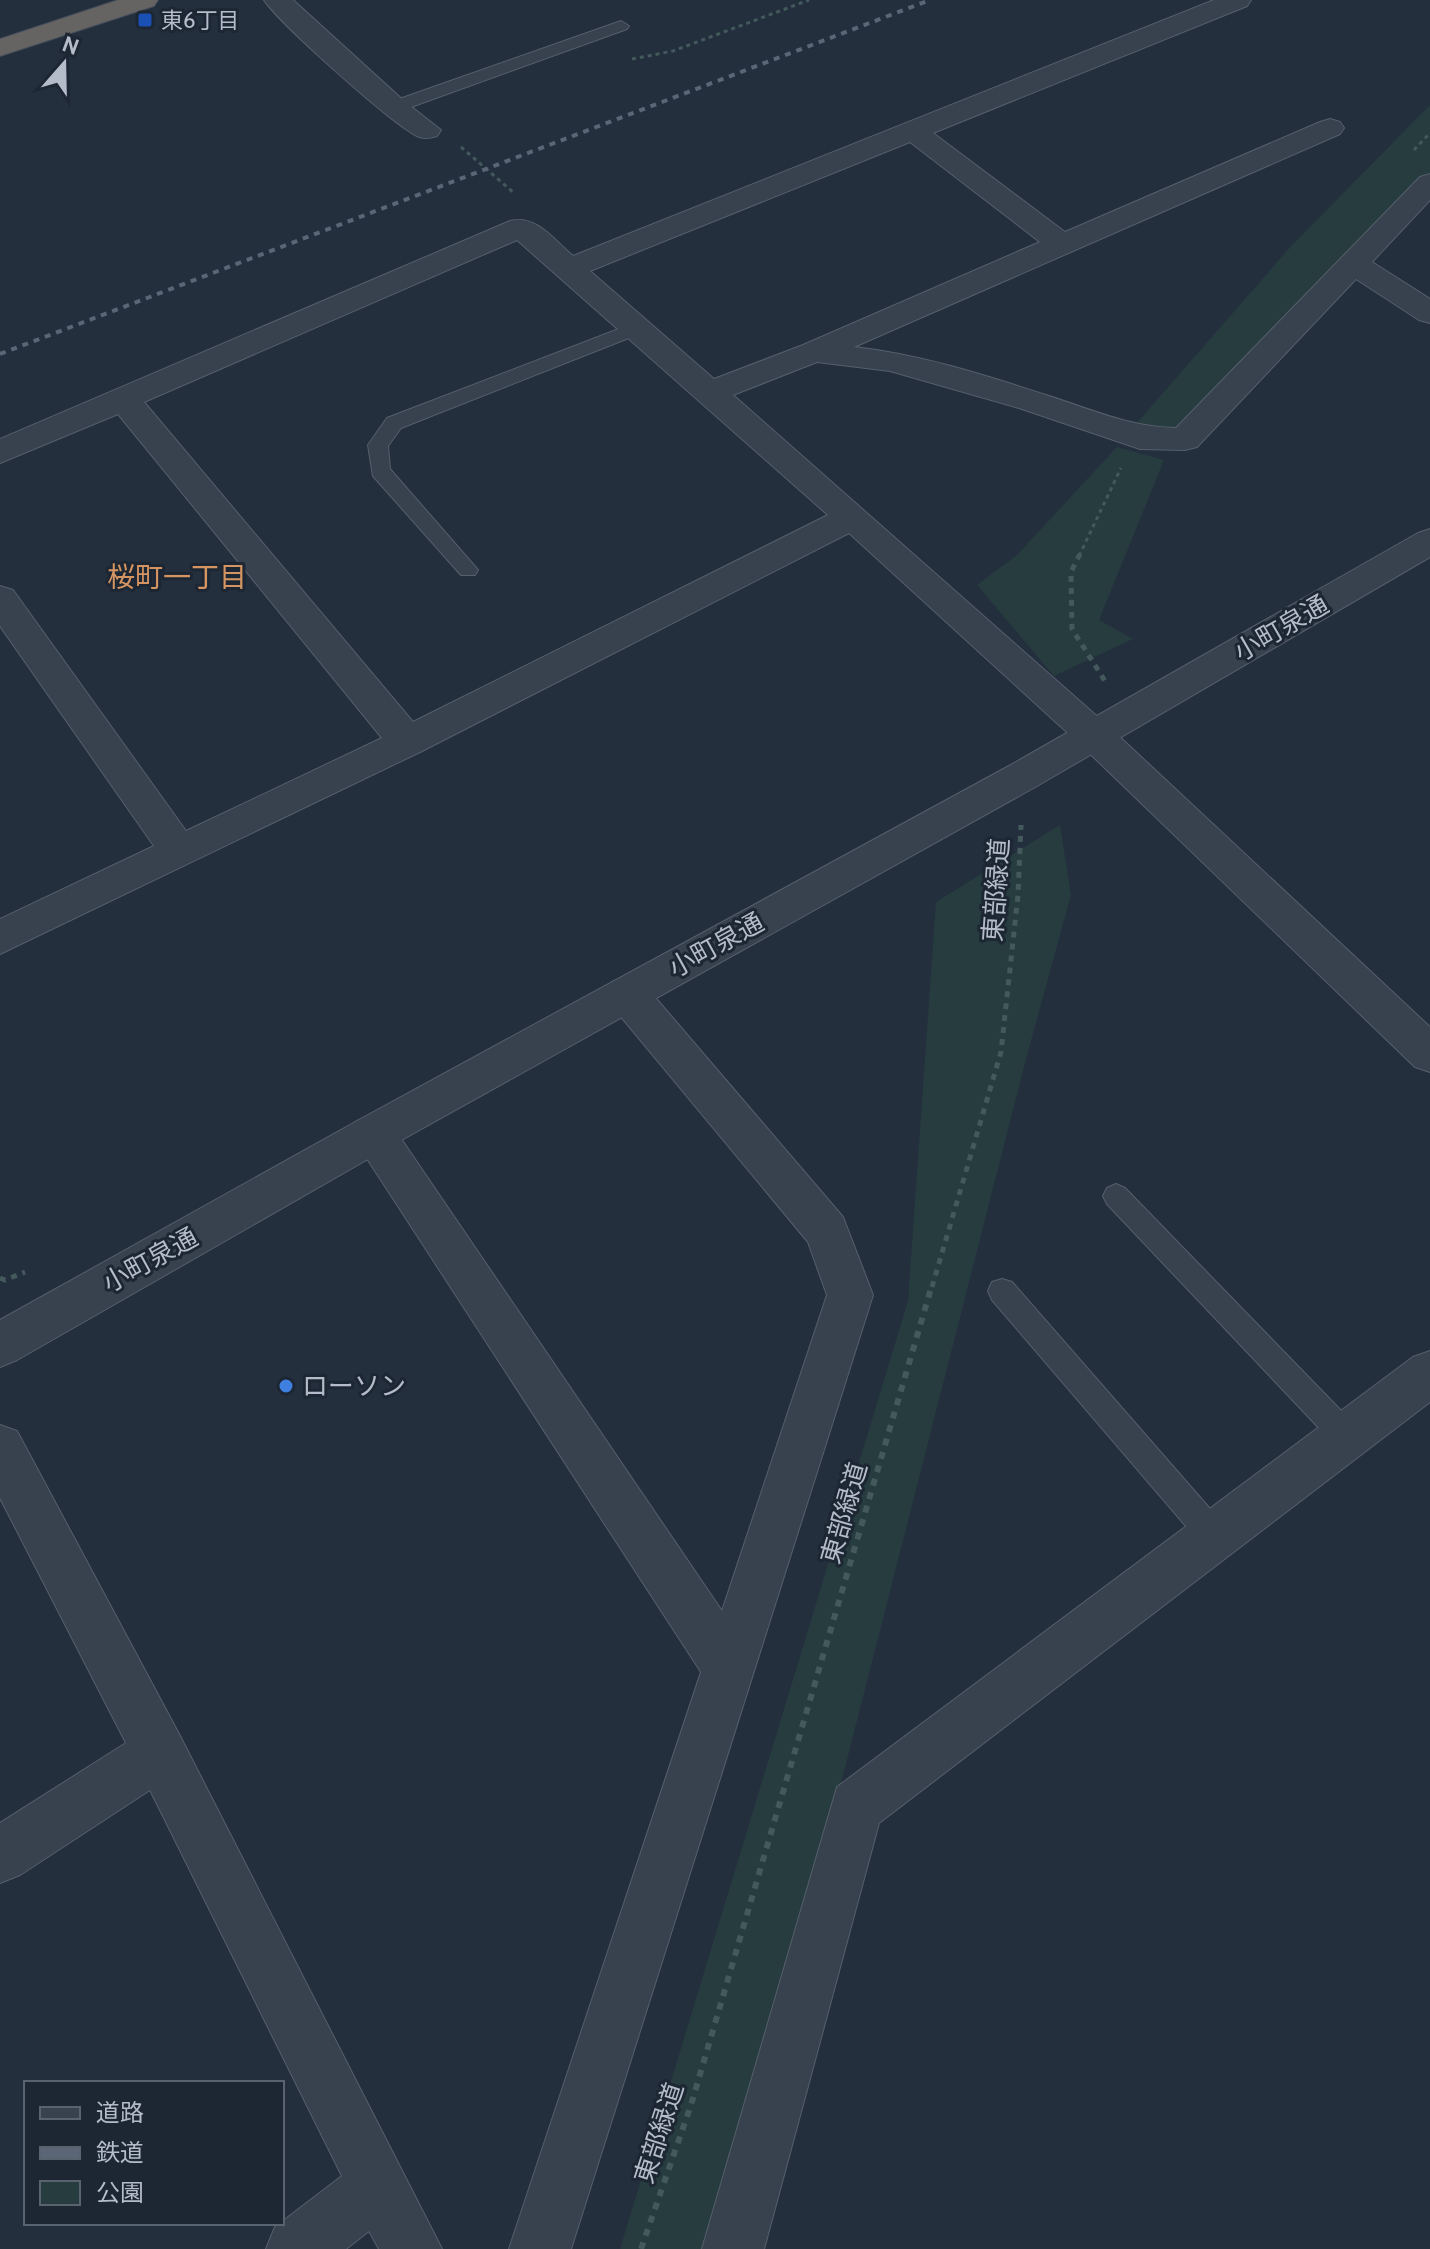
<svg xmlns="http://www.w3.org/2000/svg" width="1430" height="2249" font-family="Cabin,'Noto Sans JP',sans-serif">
<rect width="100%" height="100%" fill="#242f3e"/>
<!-- green -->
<g fill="#263c3f">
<polygon points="1430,105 1430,172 1349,261 1178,434 1135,425 1292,245"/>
<polygon points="1117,447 1164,460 1099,620 1133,639 1054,676 977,585 1017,555"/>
<polygon points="1060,825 1071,895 1026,1059 839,1791 708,2249 620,2249 908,1301 936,902"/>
</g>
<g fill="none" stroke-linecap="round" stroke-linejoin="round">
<!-- service casing -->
<g stroke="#565f6c" stroke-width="2">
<g id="service">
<polygon points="621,21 629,26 627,29 400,111 388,111 386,107 388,103"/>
<polygon points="637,322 644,324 646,328 644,332 401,428 388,446 390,469 478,570 475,575 461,575 373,476 368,445 387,418"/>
<polygon points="1116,1184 1125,1188 1356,1426 1360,1436 1356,1446 1346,1450 1336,1446 1107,1204 1103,1196 1107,1188"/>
<polygon points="1002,1279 1012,1282 1225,1526 1229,1536 1225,1546 1214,1551 1203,1546 992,1300 988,1291 992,1282"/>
</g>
</g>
<!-- minor casing -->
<g stroke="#565f6c" stroke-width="2">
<g id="minor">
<path d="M 264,0 L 293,0 L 404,101 L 441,130 L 437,136 C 431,138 426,139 419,137 C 395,127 279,23 264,0 Z"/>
<path d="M 1214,0 L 1251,0 L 1247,6 L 933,133 L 1065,232 L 1320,122 L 1330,119 L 1340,122 L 1344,128 L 1340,134 L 854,347 C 919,354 984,375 1046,395 C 1090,409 1129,427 1176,428 L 1420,177 L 1430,174 L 1430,200 L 1372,262 L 1430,299 L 1430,323 L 1419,320 L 1356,279 L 1197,447 L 1185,450 L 1140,449 L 1019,408 L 890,371 L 817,362 L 733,395 L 1108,726 L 1430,1027 L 1430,1072 L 1415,1067 L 1082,746 L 849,533 L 420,752 L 0,954 L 0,919 L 154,846 L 0,626 L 0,586 L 13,590 L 186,831 L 382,738 L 118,414 L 0,463 L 0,439 L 510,221 C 536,214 555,241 573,256 ZM 910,142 L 1040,242 L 803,345 L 714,379 L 590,271 ZM 517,240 L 828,515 L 413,722 L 144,402 Z"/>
<polygon points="627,977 642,982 843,1217 873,1295 571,2249 509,2249 701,1672 351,1134 357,1121 373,1115 389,1121 722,1611 827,1295 808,1242 612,1006 606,994 612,982"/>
<polygon points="1430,1351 1430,1402 879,1823 764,2249 702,2249 837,1787 1413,1357"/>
<polygon points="0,1425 17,1431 179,1734 442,2249 379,2249 369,2231 346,2249 266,2249 275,2227 342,2176 150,1790 20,1875 0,1883 0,1823 126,1743 0,1498"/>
</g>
</g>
<!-- tertiary casing -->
<g stroke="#565f6c" stroke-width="2">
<polygon id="tertiary" points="1430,529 1430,557 1037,786 389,1147 17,1360 0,1367 0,1320 357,1121 1009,766 1418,533"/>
</g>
<!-- trunk casing -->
<g stroke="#434c59" stroke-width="2">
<polygon id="trunk" points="118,0 158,0 154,6 0,56 0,39"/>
</g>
<!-- path-far2 -->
<g stroke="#44595c" stroke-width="3" stroke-dasharray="4 4" stroke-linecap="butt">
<polyline points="632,59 673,51 809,0"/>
<polyline points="461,147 514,193"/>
<polyline points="1414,150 1430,133"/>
<polyline points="1079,556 1121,468"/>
</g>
<!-- path-far1 -->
<g stroke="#44595c" stroke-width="5" stroke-dasharray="6 6" stroke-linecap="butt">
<polyline points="1080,554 1071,572 1072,629 1105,681"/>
<polyline points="0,1278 5,1280 25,1272"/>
<polyline points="932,1287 1001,1052 1018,895 1021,825"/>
</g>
<!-- path -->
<polyline stroke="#44595c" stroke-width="6" stroke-dasharray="7 7" stroke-linecap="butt" points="641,2249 691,2105 932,1285"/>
<!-- service -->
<use href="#service" fill="#38414e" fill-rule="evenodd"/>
<!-- minor -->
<use href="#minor" fill="#38414e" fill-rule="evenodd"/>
<!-- tertiary -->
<use href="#tertiary" fill="#38414e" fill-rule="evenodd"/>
<!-- trunk -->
<use href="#trunk" fill="#656462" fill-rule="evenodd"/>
<!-- rail -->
<polyline stroke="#5a6575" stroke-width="4" stroke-dasharray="6 6" stroke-linecap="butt" points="0,354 930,0"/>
</g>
<!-- markers -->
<rect fill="#1a4fb4" stroke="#1d2633" stroke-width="3" x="137" y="12" width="16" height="16" rx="4"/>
<circle fill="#3f7fe0" stroke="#1d2633" stroke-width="3" cx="286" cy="1386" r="8"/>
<g text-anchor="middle" stroke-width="6" stroke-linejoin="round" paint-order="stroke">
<!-- far-poi labels -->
<g font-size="22" fill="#b4bcc9" stroke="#1d2633" text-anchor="start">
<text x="161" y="28">東6丁目</text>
</g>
<!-- street labels -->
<g font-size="26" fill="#b4bcc9" stroke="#1d2633">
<text transform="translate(1281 628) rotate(-30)" y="9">小町泉通</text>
<text transform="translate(996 890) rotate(-86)" y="9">東部緑道</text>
<text transform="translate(716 945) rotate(-29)" y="9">小町泉通</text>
<text transform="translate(150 1260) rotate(-29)" y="9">小町泉通</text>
<text transform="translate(844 1513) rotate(-74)" y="9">東部緑道</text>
<text transform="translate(659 2133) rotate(-72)" y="9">東部緑道</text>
</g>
<!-- poi labels -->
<g font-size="26" fill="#b4bcc9" stroke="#1d2633" text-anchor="start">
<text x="302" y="1395">ローソン</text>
</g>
<!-- neighbourhood labels -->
<g font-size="28" fill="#d59563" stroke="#1d2633">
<text x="177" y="587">桜町一丁目</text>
</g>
</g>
<!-- legend -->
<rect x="24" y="2081" width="260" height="144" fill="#1d2633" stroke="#59626f" stroke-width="2"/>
<rect x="40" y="2107" width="40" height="12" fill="#38414e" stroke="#59626f" stroke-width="2"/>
<text x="96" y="2121" font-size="24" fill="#b4bcc9">道路</text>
<rect x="40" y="2147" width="40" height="12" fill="#5a6575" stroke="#59626f" stroke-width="2"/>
<text x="96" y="2161" font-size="24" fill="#b4bcc9">鉄道</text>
<rect x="40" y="2181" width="40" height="24" fill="#263c3f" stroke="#59626f" stroke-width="2"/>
<text x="96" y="2201" font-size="24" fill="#b4bcc9">公園</text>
<!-- north arrow -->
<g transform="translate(64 64) rotate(20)" stroke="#1d2633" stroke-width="6" paint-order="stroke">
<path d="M0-6L14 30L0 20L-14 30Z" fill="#b4bcc9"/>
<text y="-12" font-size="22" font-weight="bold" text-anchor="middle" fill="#b4bcc9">N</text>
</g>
</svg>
